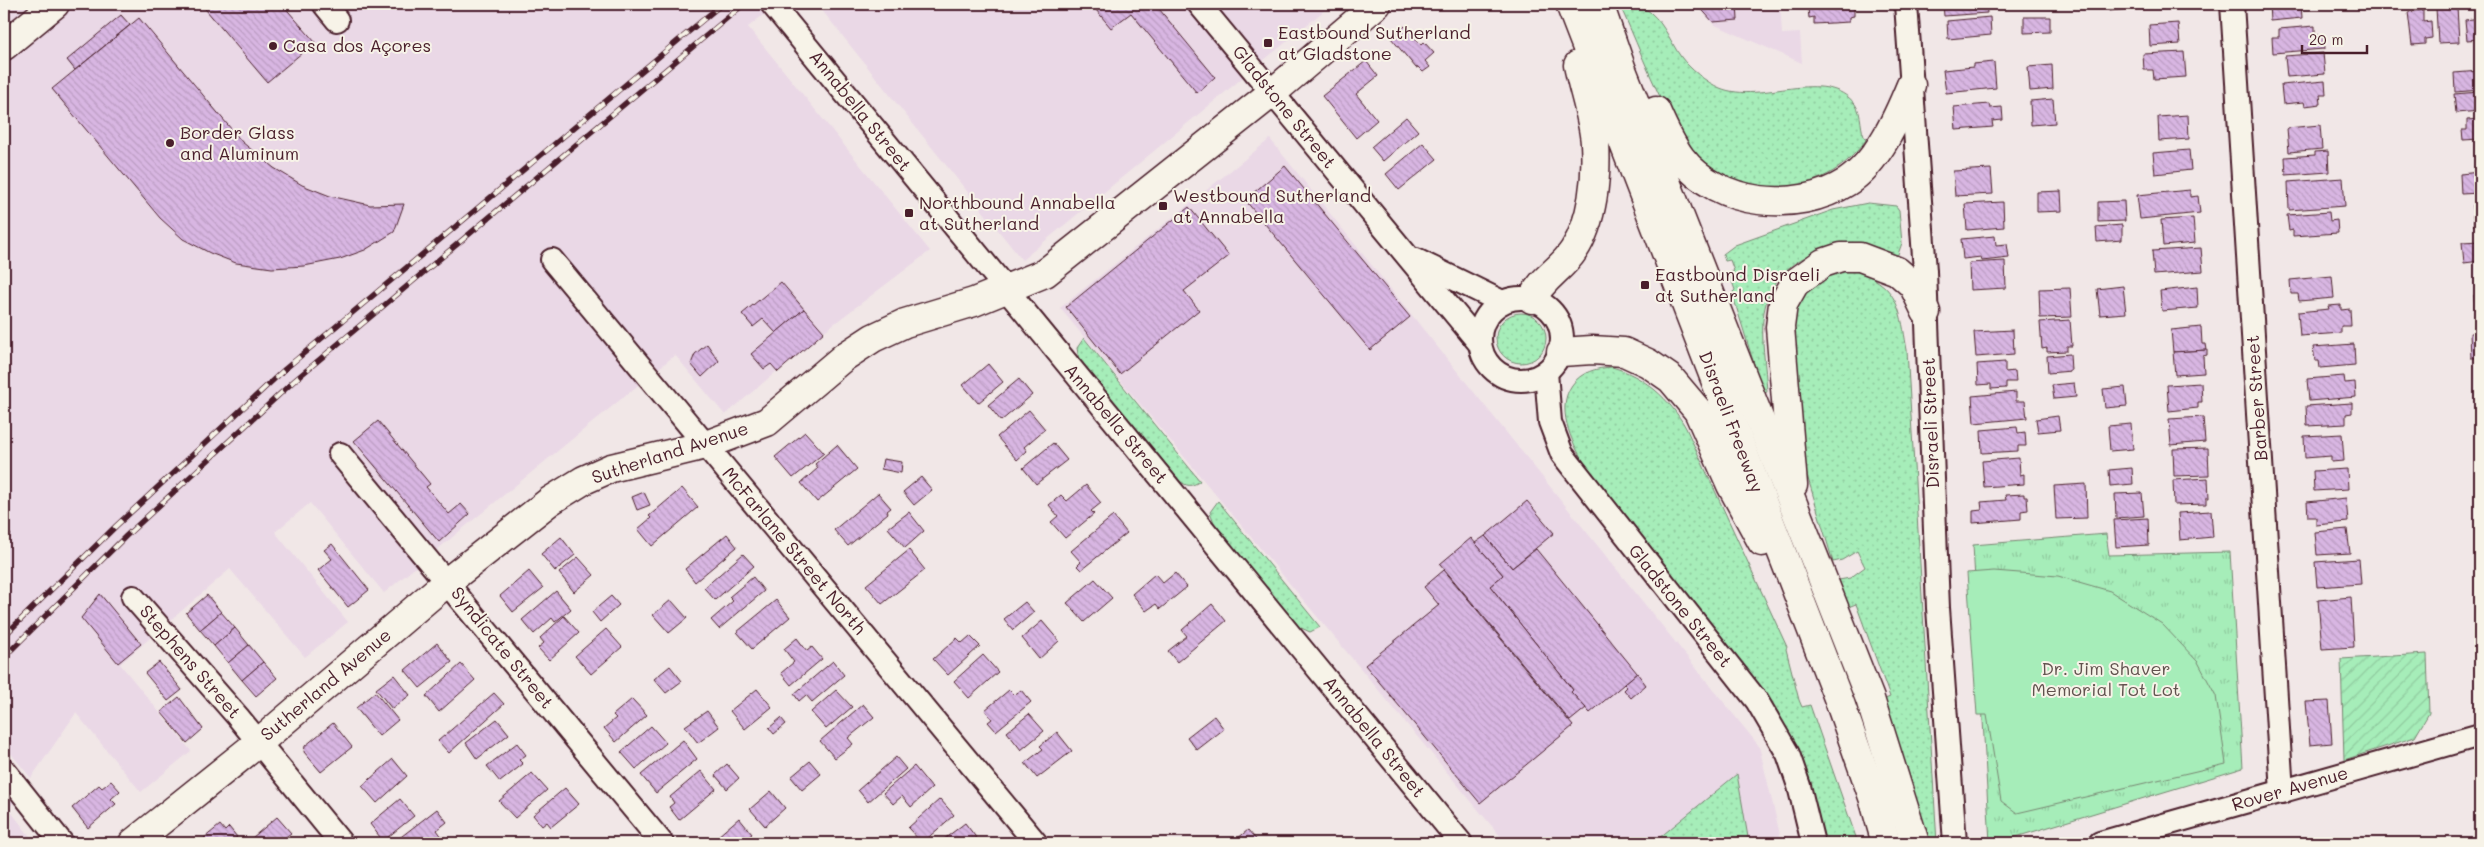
<svg xmlns="http://www.w3.org/2000/svg" width="2484" height="847" font-family="Mali,sans-serif">
<defs>
<pattern id="grass-dots" width="8" height="8" patternUnits="userSpaceOnUse" patternTransform="scale(1.25)"><rect width="8" height="8" fill="#a6edb9"/><path d="M2 2h.1M6 6h.1" fill="none" stroke="#90cb9f" stroke-width="1.8" stroke-linecap="round"/></pattern>
<pattern id="park-tufts" width="24" height="20" patternUnits="userSpaceOnUse" patternTransform="scale(1.25)"><rect width="24" height="20" fill="#a6edb9"/><path d="M3 7l-1-3M5 7V3M7 7l1-3M15 17l-1-3M17 17v-4M19 17l1-3" fill="none" stroke="#90cb9f"/></pattern>
<pattern id="garden-furrows" width="10" height="10" patternUnits="userSpaceOnUse" patternTransform="scale(1.25)"><rect width="10" height="10" fill="#a6edb9"/><path d="M-1 1l2-2M0 10L10 0M9 11l2-2" fill="none" stroke="#90cb9f"/></pattern>
<pattern id="building-back-hatch" width="6" height="6" patternUnits="userSpaceOnUse" patternTransform="scale(1.25)"><rect width="6" height="6" fill="#d8b6e2"/><path d="M-1 5l2 2M0 0l6 6M5-1l2 2" fill="none" stroke="#bb9cc2"/></pattern>
</defs>
<rect width="100%" height="100%" fill="#f1e7e7"/>
<filter id="ink" filterUnits="userSpaceOnUse"><feTurbulence type="fractalNoise" baseFrequency=".02" numOctaves="2"/><feDisplacementMap in="SourceGraphic" scale="10" xChannelSelector="R" yChannelSelector="G"/><feConvolveMatrix kernelMatrix="1 2 1 2 8 2 1 2 1" color-interpolation-filters="sRGB"/></filter>
<g filter="url(#ink)">
<!-- built -->
<g fill="#ead8e6">
<polygon points="4,4 777,4 748,27 930,251 827,329 725,415 675,355 384,593 310,503 275,532 348,622 305,657 230,569 120,664 191,751 141,792 76,713 31,778 4,745"/>
<polygon points="817,4 1332,4 1022,260"/>
<polygon points="1696,4 1740,4 1740,7 1780,4 1782,34 1800,33 1802,63 1713,24"/>
<polygon points="1270,139 1759,746 1782,843 1506,843 1060,308"/>
<polygon points="4,784 16,799 9,809 35,843 4,843"/>
</g>
<!-- grass -->
<g fill="url(#grass-dots)" stroke="#788672">
<path d="M 1630,4 C 1637,6 1646,8 1651,13 C 1665,25 1671,43 1681,57 C 1690,69 1706,82 1720,88 C 1761,105 1825,66 1855,104 C 1863,115 1859,130 1866,140 C 1846,167 1822,182 1788,187 C 1759,191 1722,183 1700,162 C 1695,157 1691,150 1687,144 C 1658,102 1642,53 1621,8 Z"/>
<path d="M 1868,203 L 1896,206 L 1899,210 L 1902,243 L 1897,257 C 1886,252 1876,247 1865,246 C 1820,242 1772,264 1764,312 C 1760,335 1766,368 1767,392 L 1763,393 L 1732,293 L 1735,290 L 1729,273 L 1734,271 L 1730,260 L 1725,261 L 1723,254 L 1735,245 L 1833,210 Z"/>
<path d="M 1842,271 L 1865,272 L 1875,275 L 1874,279 C 1901,294 1902,323 1907,350 L 1937,843 L 1928,843 L 1880,701 L 1890,697 L 1856,604 L 1848,607 L 1839,580 L 1850,578 L 1865,567 L 1857,551 L 1842,560 L 1833,562 L 1801,455 L 1790,312 C 1803,290 1816,277 1842,271 Z"/>
<circle cx="1521" cy="338" r="25"/>
<path d="M 1084,338 L 1200,481 C 1192,487 1186,487 1179,480 L 1079,360 L 1077,348 Z"/>
<path d="M 1612,367 C 1644,376 1670,399 1686,428 L 1787,647 L 1786,649 L 1799,700 L 1802,707 L 1810,705 L 1858,843 L 1823,843 L 1816,821 L 1701,624 L 1707,618 C 1687,594 1667,569 1647,544 C 1620,511 1541,429 1572,385 C 1581,372 1596,368 1612,367 Z"/>
<polygon points="1218,501 1320,627 1310,632 1299,627 1215,525 1210,512"/>
<polygon points="1737,774 1749,843 1653,843"/>
</g>
<!-- park -->
<polygon fill="url(#park-tufts)" stroke="#788672" points="2106,534 2109,555 2230,552 2243,768 1996,843 1990,843 1973,545"/>
<!-- garden -->
<polygon fill="url(#garden-furrows)" stroke="#788672" points="2427,654 2429,713 2415,737 2344,760 2341,659"/>
<!-- pitch -->
<polygon fill="#a6edb9" stroke="#788672" points="1994,571 2058,576 2110,591 2162,624 2198,662 2216,696 2226,764 2017,813 2001,801 1987,715 1977,715 1967,573"/>
<!-- building -->
<g fill="url(#building-back-hatch)" stroke="#4a1f2b">
<polygon points="201,4 282,4 315,42 267,82"/>
<polygon points="1091,4 1155,4 1215,77 1197,93 1131,13 1111,28"/>
<polygon points="1697,4 1737,4 1738,20 1713,22"/>
<polygon points="1815,4 1854,4 1854,16 1849,17 1849,22 1814,24 1814,17 1809,18 1808,8 1815,8"/>
<polygon points="1943,4 1986,4 1987,13 1944,16"/>
<polygon points="2108,4 2184,4 2109,11"/>
<polygon points="2269,4 2301,4 2302,18 2270,21"/>
<polygon points="2457,7 2459,42 2438,43 2436,8"/>
<polygon points="2423,10 2423,22 2431,21 2432,38 2425,39 2425,44 2412,45 2408,12"/>
<polygon points="121,15 130,25 75,70 67,60"/>
<polygon points="1990,17 1991,35 1948,39 1947,21"/>
<polygon points="2024,17 2050,17 2050,32 2024,33"/>
<polygon points="139,18 242,142 274,168 302,185 330,196 370,205 404,204 394,232 365,250 340,259 304,266 272,268 236,263 210,253 183,239 160,218 52,89"/>
<polygon points="2480,18 2480,39 2467,40 2465,20"/>
<polygon points="2178,23 2180,44 2150,46 2149,25"/>
<polygon points="1405,26 1421,45 1424,42 1434,53 1425,61 1430,67 1423,72 1418,67 1416,68 1391,38"/>
<polygon points="2315,26 2315,35 2323,35 2324,49 2273,53 2272,37 2279,37 2279,29"/>
<polygon points="2184,52 2186,77 2154,79 2153,70 2144,70 2143,54"/>
<polygon points="2323,53 2325,74 2287,77 2285,56"/>
<polygon points="1366,61 1378,76 1356,94 1377,120 1356,138 1322,96"/>
<polygon points="1994,62 1996,88 1946,93 1943,70 1973,67 1973,64"/>
<polygon points="2052,65 2053,89 2030,91 2028,67"/>
<polygon points="2480,71 2480,90 2455,92 2454,73"/>
<polygon points="2325,81 2326,94 2320,94 2321,104 2305,106 2304,102 2283,104 2281,85"/>
<polygon points="2480,92 2480,111 2456,113 2454,94"/>
<polygon points="2053,99 2055,123 2031,125 2030,101"/>
<polygon points="1989,104 1990,108 2002,107 2003,120 1992,121 1993,127 1956,130 1954,107"/>
<polygon points="2188,115 2189,139 2159,141 2158,117"/>
<polygon points="1406,117 1418,131 1383,161 1371,147"/>
<polygon points="2480,119 2480,139 2463,140 2462,130 2467,130 2467,120"/>
<polygon points="2320,125 2322,149 2289,152 2287,128"/>
<polygon points="1423,143 1437,159 1399,190 1386,174"/>
<polygon points="2189,150 2191,170 2155,174 2153,153"/>
<polygon points="2328,151 2329,172 2286,175 2285,157 2315,155 2315,152"/>
<polygon points="1285,166 1410,317 1370,350 1245,200"/>
<polygon points="1991,169 1993,194 1955,196 1953,171"/>
<polygon points="2480,172 2480,193 2461,194 2460,174"/>
<polygon points="2343,178 2345,206 2289,210 2288,182"/>
<polygon points="2190,190 2190,197 2198,196 2200,213 2140,219 2137,195"/>
<polygon points="2061,191 2062,211 2037,212 2037,192"/>
<polygon points="2124,201 2125,221 2098,222 2098,202"/>
<polygon points="2003,202 2004,227 1967,230 1965,204"/>
<polygon points="2480,204 2480,225 2474,226 2472,205"/>
<polygon points="1189,207 1229,256 1184,291 1199,310 1120,374 1066,307"/>
<polygon points="2329,212 2330,221 2337,220 2338,233 2293,236 2293,230 2289,231 2287,215"/>
<polygon points="2193,218 2195,243 2163,246 2161,220"/>
<polygon points="2122,225 2122,240 2097,242 2096,227"/>
<polygon points="1995,236 1996,245 2007,244 2009,258 1982,261 1981,257 1963,259 1961,239"/>
<polygon points="2480,241 2480,261 2464,263 2462,242"/>
<polygon points="2201,248 2203,271 2154,275 2152,251"/>
<polygon points="2005,261 2006,288 1970,290 1969,263"/>
<polygon points="2332,276 2334,298 2299,301 2298,294 2291,294 2290,280"/>
<polygon points="781,282 804,309 776,333 763,319 753,327 742,314"/>
<polygon points="2123,286 2126,313 2100,315 2097,289"/>
<polygon points="2197,287 2198,308 2162,311 2160,291"/>
<polygon points="2070,288 2072,317 2040,318 2039,289"/>
<polygon points="2474,295 2480,295 2480,322 2476,323"/>
<polygon points="2341,305 2341,310 2350,309 2351,326 2341,326 2341,333 2300,336 2298,312 2329,309 2328,306"/>
<polygon points="804,309 824,332 778,372 771,364 764,369 751,354"/>
<polygon points="2070,320 2072,346 2067,346 2067,351 2047,352 2047,348 2042,349 2040,322"/>
<polygon points="2201,327 2202,344 2206,344 2207,350 2173,352 2171,330"/>
<polygon points="2013,330 2014,354 1976,357 1974,332"/>
<polygon points="2470,333 2480,333 2480,358 2471,358"/>
<polygon points="707,344 719,361 702,377 691,364 695,354"/>
<polygon points="2354,344 2355,365 2320,368 2319,361 2315,361 2313,347"/>
<polygon points="2207,350 2207,355 2203,356 2204,373 2175,375 2173,352"/>
<polygon points="2070,354 2071,371 2048,373 2047,356"/>
<polygon points="2005,362 2005,372 2015,371 2016,382 2006,382 2006,388 1991,389 1991,384 1978,385 1977,364"/>
<polygon points="988,364 1003,382 978,403 963,385"/>
<polygon points="2344,376 2345,383 2355,382 2356,397 2309,401 2307,379"/>
<polygon points="1019,379 1032,395 1001,421 988,405"/>
<polygon points="2074,383 2076,397 2054,399 2052,385"/>
<polygon points="2201,383 2202,402 2198,402 2198,408 2169,411 2167,385"/>
<polygon points="2125,387 2127,406 2105,408 2103,389"/>
<polygon points="2016,392 2016,401 2025,401 2027,418 1974,423 1972,396"/>
<polygon points="2478,397 2480,397 2480,418 2479,418"/>
<polygon points="2352,403 2352,413 2346,414 2346,424 2307,426 2306,406"/>
<polygon points="1029,410 1045,429 1024,447 1027,451 1017,460 997,437"/>
<polygon points="2058,416 2060,430 2038,432 2036,419"/>
<polygon points="2203,417 2205,442 2171,445 2169,419"/>
<polygon points="378,421 430,484 426,487 449,514 461,504 470,514 439,542 354,441"/>
<polygon points="2131,424 2133,449 2110,451 2108,426"/>
<polygon points="2017,427 2018,433 2025,432 2026,446 2018,446 2018,451 1982,453 1981,430"/>
<polygon points="805,432 824,453 793,478 775,457"/>
<polygon points="2342,434 2344,461 2331,462 2331,456 2305,458 2304,436"/>
<polygon points="1053,443 1067,460 1036,484 1023,468"/>
<polygon points="837,445 857,469 817,502 801,483 818,468 815,464"/>
<polygon points="2208,448 2209,475 2174,476 2173,449"/>
<polygon points="2019,458 2020,475 2024,474 2024,484 1984,487 1982,461"/>
<polygon points="883,459 902,462 901,473 881,469"/>
<polygon points="2132,468 2133,484 2110,486 2109,470"/>
<polygon points="2347,469 2348,489 2314,491 2313,471"/>
<polygon points="921,477 932,490 914,505 903,492"/>
<polygon points="2208,478 2209,498 2206,498 2206,504 2174,505 2173,480"/>
<polygon points="2086,484 2087,518 2056,519 2054,486"/>
<polygon points="1086,485 1101,503 1091,511 1094,514 1065,538 1051,522 1058,516 1049,505 1061,495 1067,501"/>
<polygon points="682,488 698,507 652,546 638,529 651,518 649,516"/>
<polygon points="644,492 650,505 637,510 632,497"/>
<polygon points="878,493 891,508 887,511 888,513 848,546 834,530"/>
<polygon points="2142,493 2144,516 2116,518 2115,494"/>
<polygon points="2024,494 2024,497 2027,497 2028,510 2021,511 2021,519 1973,523 1973,511 1982,510 1981,502 2006,500 2005,495"/>
<polygon points="2346,498 2348,522 2316,525 2316,517 2308,517 2307,502"/>
<polygon points="1527,501 1554,533 1512,568 1485,536"/>
<polygon points="2211,511 2213,537 2180,540 2178,513"/>
<polygon points="909,512 924,531 905,548 888,528"/>
<polygon points="1113,516 1127,533 1081,570 1077,566 1081,562 1071,551"/>
<polygon points="2148,518 2149,545 2116,547 2114,520"/>
<polygon points="4,526 11,535 4,541"/>
<polygon points="2347,529 2350,553 2317,555 2315,532"/>
<polygon points="727,534 737,547 695,582 685,569"/>
<polygon points="1485,536 1512,568 1536,549 1637,673 1590,713 1571,692 1573,690 1490,586 1503,575 1475,543"/>
<polygon points="561,537 575,555 555,571 541,554"/>
<polygon points="1471,538 1503,575 1490,586 1573,690 1571,692 1586,708 1570,721 1440,564"/>
<polygon points="332,544 369,590 348,607 318,570 332,559 324,550"/>
<polygon points="909,550 925,570 882,604 866,585"/>
<polygon points="743,554 754,566 715,600 704,588"/>
<polygon points="578,557 594,575 574,592 559,573"/>
<polygon points="2359,559 2361,584 2317,587 2315,562"/>
<polygon points="1444,570 1573,726 1480,803 1365,665 1439,605 1424,587"/>
<polygon points="529,571 543,588 513,612 500,596"/>
<polygon points="1175,573 1187,587 1160,609 1156,604 1146,611 1132,594 1155,574 1163,583"/>
<polygon points="753,577 764,591 719,629 711,620 733,601 729,597"/>
<polygon points="1095,579 1112,598 1084,622 1067,603"/>
<polygon points="556,591 571,609 555,622 552,618 534,634 522,620"/>
<polygon points="100,594 141,644 118,663 81,618"/>
<polygon points="207,595 221,612 200,630 186,613"/>
<polygon points="611,596 619,605 600,622 592,612"/>
<polygon points="2351,597 2354,647 2322,649 2318,600"/>
<polygon points="671,600 687,618 669,633 653,615"/>
<polygon points="776,600 790,617 752,649 737,632"/>
<polygon points="1025,602 1034,612 1013,630 1004,619"/>
<polygon points="1212,604 1226,621 1177,662 1168,651 1187,636 1182,630"/>
<polygon points="221,612 235,628 214,646 200,630"/>
<polygon points="564,616 579,633 549,660 538,648 544,643 540,638"/>
<polygon points="1042,621 1059,641 1039,659 1022,638"/>
<polygon points="235,628 249,645 228,663 214,646"/>
<polygon points="606,629 622,647 591,674 575,656"/>
<polygon points="970,636 980,646 948,675 933,659 957,638 962,643"/>
<polygon points="797,638 807,651 812,647 822,659 791,685 781,673 794,662 784,649"/>
<polygon points="437,643 452,662 420,688 405,670"/>
<polygon points="249,645 263,662 242,680 228,663"/>
<polygon points="983,655 998,672 969,698 954,681"/>
<polygon points="833,661 844,675 812,702 806,695 799,701 794,694"/>
<polygon points="159,662 182,690 168,701 145,673"/>
<polygon points="263,662 277,678 256,696 242,680"/>
<polygon points="461,664 475,680 439,712 426,696"/>
<polygon points="670,666 682,681 666,693 654,679"/>
<polygon points="1637,673 1646,685 1631,698 1624,690 1627,687 1624,684"/>
<polygon points="394,675 410,695 392,709 376,689"/>
<polygon points="757,689 772,707 745,729 730,711"/>
<polygon points="836,690 852,707 826,729 811,712"/>
<polygon points="1009,690 1014,695 1021,690 1031,702 996,731 988,722 992,719 985,710"/>
<polygon points="375,692 398,720 379,736 356,708"/>
<polygon points="494,693 504,704 449,753 438,741"/>
<polygon points="179,697 203,729 187,743 161,712"/>
<polygon points="632,699 647,715 616,742 604,728 616,718 613,715"/>
<polygon points="2329,701 2332,743 2310,745 2306,702"/>
<polygon points="863,704 874,717 848,738 853,744 835,758 820,741"/>
<polygon points="707,711 719,727 698,743 685,726"/>
<polygon points="1029,714 1044,731 1021,750 1007,732"/>
<polygon points="1214,716 1224,729 1197,750 1187,737"/>
<polygon points="781,718 786,724 774,734 769,728"/>
<polygon points="497,719 509,734 477,759 466,743"/>
<polygon points="333,723 352,747 321,772 304,752 305,746"/>
<polygon points="651,726 666,743 636,769 621,752"/>
<polygon points="1057,732 1072,751 1037,778 1025,763 1043,749 1040,746"/>
<polygon points="683,740 697,759 656,793 641,775"/>
<polygon points="517,743 526,755 519,760 523,764 500,782 487,766"/>
<polygon points="896,757 906,769 868,802 858,790"/>
<polygon points="393,759 407,776 377,803 362,786"/>
<polygon points="810,761 821,774 802,790 791,777"/>
<polygon points="727,764 739,778 727,789 715,775"/>
<polygon points="914,766 932,788 911,807 902,796 893,804 883,793"/>
<polygon points="701,771 716,789 679,820 669,807 674,803 670,797"/>
<polygon points="532,773 547,790 515,818 499,801"/>
<polygon points="111,781 120,791 111,799 116,804 88,828 72,808 99,785 102,788"/>
<polygon points="565,788 579,804 551,827 547,822 542,826 533,815"/>
<polygon points="771,791 785,808 765,826 750,809"/>
<polygon points="400,799 414,816 383,841 370,824"/>
<polygon points="940,799 954,815 922,843 908,828"/>
<polygon points="437,809 447,822 437,830 445,841 442,843 393,843"/>
<polygon points="277,817 291,833 278,843 246,843"/>
<polygon points="739,818 752,834 741,843 710,843"/>
<polygon points="965,823 978,840 973,843 939,843"/>
<polygon points="220,825 225,831 229,827 237,837 232,841 234,843 198,843"/>
<polygon points="1248,830 1259,843 1232,843"/>
<polygon points="809,838 813,843 802,843"/>
</g>
<g fill="none" stroke-linecap="round" stroke-linejoin="round">
<!-- street casing -->
<g stroke="#4a1f2b" stroke-width="26">
<g id="street">
<polyline points="324,4 337,20"/>
<polyline points="772,4 1461,843"/>
<polyline points="1199,4 1480,344"/>
<polyline points="1906,4 1925,271 1938,608 1955,843"/>
<polyline points="2232,4 2282,792"/>
<polyline points="552,260 1036,843"/>
<polyline points="1416,260 1502,302"/>
<circle cx="1521" cy="339" r="41"/>
<polyline points="1546,372 1550,422 1562,454 1757,701 1788,754 1799,786 1813,843"/>
<polyline points="340,454 662,843"/>
<polyline points="133,597 238,717 341,843"/>
<polyline points="4,770 62,843"/>
<polyline points="2100,843 2480,735"/>
</g>
</g>
<!-- secondary casing -->
<g stroke="#4a1f2b" stroke-width="31">
<g id="secondary">
<polyline points="1570,4 1840,703 1873,797 1886,843"/>
<polyline points="1599,4 1622,70 1870,699 1915,843"/>
<polyline points="4,46 55,4"/>
<path d="M 1656,111 C 1663,127 1670,143 1681,158 C 1718,206 1797,214 1847,182 C 1878,162 1897,119 1911,85"/>
<path d="M 1532,299 C 1542,278 1562,269 1574,250 C 1593,221 1597,177 1595,143 C 1593,117 1583,90 1578,65"/>
<polyline points="1561,352 1592,350 1624,352 1648,363 1671,379 1698,411 1731,485 1762,542"/>
<polyline points="1793,485 1780,327 1783,304 1795,283 1823,263 1841,257 1860,257 1897,271 1913,285 1926,312"/>
<polyline points="133,843 258,743 447,582 550,501 584,480 611,468 706,445 767,422 844,357 873,338 905,323 974,302 1045,273 1272,93 1377,4"/>
</g>
</g>
<!-- street -->
<use href="#street" stroke="#f7f3e8" stroke-width="22"/>
<!-- secondary -->
<use href="#secondary" stroke="#f7f3e8" stroke-width="28"/>
<!-- rail casing -->
<g stroke="#4a1f2b" stroke-width="5.5">
<g id="rail">
<polyline points="4,636 116,526 285,369 722,4"/>
<polyline points="4,657 126,536 295,380 744,4"/>
</g>
</g>
<!-- rail -->
<use href="#rail" stroke="#f7f3e8" stroke-width="4" stroke-dasharray="11" stroke-linecap="butt"/>
</g>
</g>
<!-- markers -->
<g fill="#4a1f2b" stroke="#f7f3e8" stroke-width="2">
<rect x="1263" y="38" width="10" height="10" rx="2.5"/>
<circle cx="273" cy="46" r="5"/>
<circle cx="170" cy="143" r="5"/>
<rect x="1158" y="201" width="10" height="10" rx="2.5"/>
<rect x="904" y="208" width="10" height="10" rx="2.5"/>
<rect x="1640" y="280" width="10" height="10" rx="2.5"/>
</g>
<g text-anchor="middle" stroke-width="4" stroke-linejoin="round" paint-order="stroke">
<!-- poi labels -->
<g font-size="18" fill="#4a1f2b" stroke="#f7f3e8" text-anchor="start">
<text x="1278" y="39">Eastbound Sutherland<tspan x="1278" dy="21">at Gladstone</tspan></text>
<text x="283" y="52">Casa dos Açores</text>
<text x="180" y="139">Border Glass<tspan x="180" dy="21">and Aluminum</tspan></text>
<text x="1173" y="202">Westbound Sutherland<tspan x="1173" dy="21">at Annabella</tspan></text>
<text x="919" y="209">Northbound Annabella<tspan x="919" dy="21">at Sutherland</tspan></text>
<text x="1655" y="281">Eastbound Disraeli<tspan x="1655" dy="21">at Sutherland</tspan></text>
</g>
<!-- street labels -->
<g font-size="18" fill="#4a1f2b" stroke="#f7f3e8">
<text transform="translate(1284 107) rotate(51)" y="6">Gladstone Street</text>
<text transform="translate(860 111) rotate(51)" y="6">Annabella Street</text>
<text transform="translate(2257 398) rotate(-94)" y="6">Barber Street</text>
<text transform="translate(1731 422) rotate(69)" y="6">Disraeli Freeway</text>
<text transform="translate(1931 423) rotate(-92)" y="6">Disraeli Street</text>
<text transform="translate(1116 424) rotate(50)" y="6">Annabella Street</text>
<text transform="translate(670 453) rotate(-18)" y="6">Sutherland Avenue</text>
<text transform="translate(794 551) rotate(50)" y="6">McFarlane Street North</text>
<text transform="translate(1680 606) rotate(51)" y="6">Gladstone Street</text>
<text transform="translate(502 648) rotate(51)" y="6">Syndicate Street</text>
<text transform="translate(190 662) rotate(49)" y="6">Stephens Street</text>
<text transform="translate(326 685) rotate(-40)" y="6">Sutherland Avenue</text>
<text transform="translate(1374 737) rotate(51)" y="6">Annabella Street</text>
<text transform="translate(2290 789) rotate(-16)" y="6">Rover Avenue</text>
</g>
<!-- park labels -->
<g font-size="18" fill="#61524e" stroke="#f7f3e8">
<text x="2106" y="675">Dr. Jim Shaver<tspan x="2106" dy="21">Memorial Tot Lot</tspan></text>
</g>
</g>
<!-- margin -->
<rect width="2484" height="847" fill="none" stroke="#f7f3e8" stroke-width="20"/>
<rect x="10" y="10" width="2464" height="827" fill="none" stroke="#4a1f2b" stroke-width="2" filter="url(#ink)"/>
<!-- scale -->
<path d="M2302 45v8h65v-8" fill="none" stroke="#4a1f2b" stroke-width="2.5"/>
<text x="2309" y="45" font-size="15" fill="#4a1f2b" stroke="#f7f3e8" stroke-width="4" paint-order="stroke">20 m</text>
</svg>
